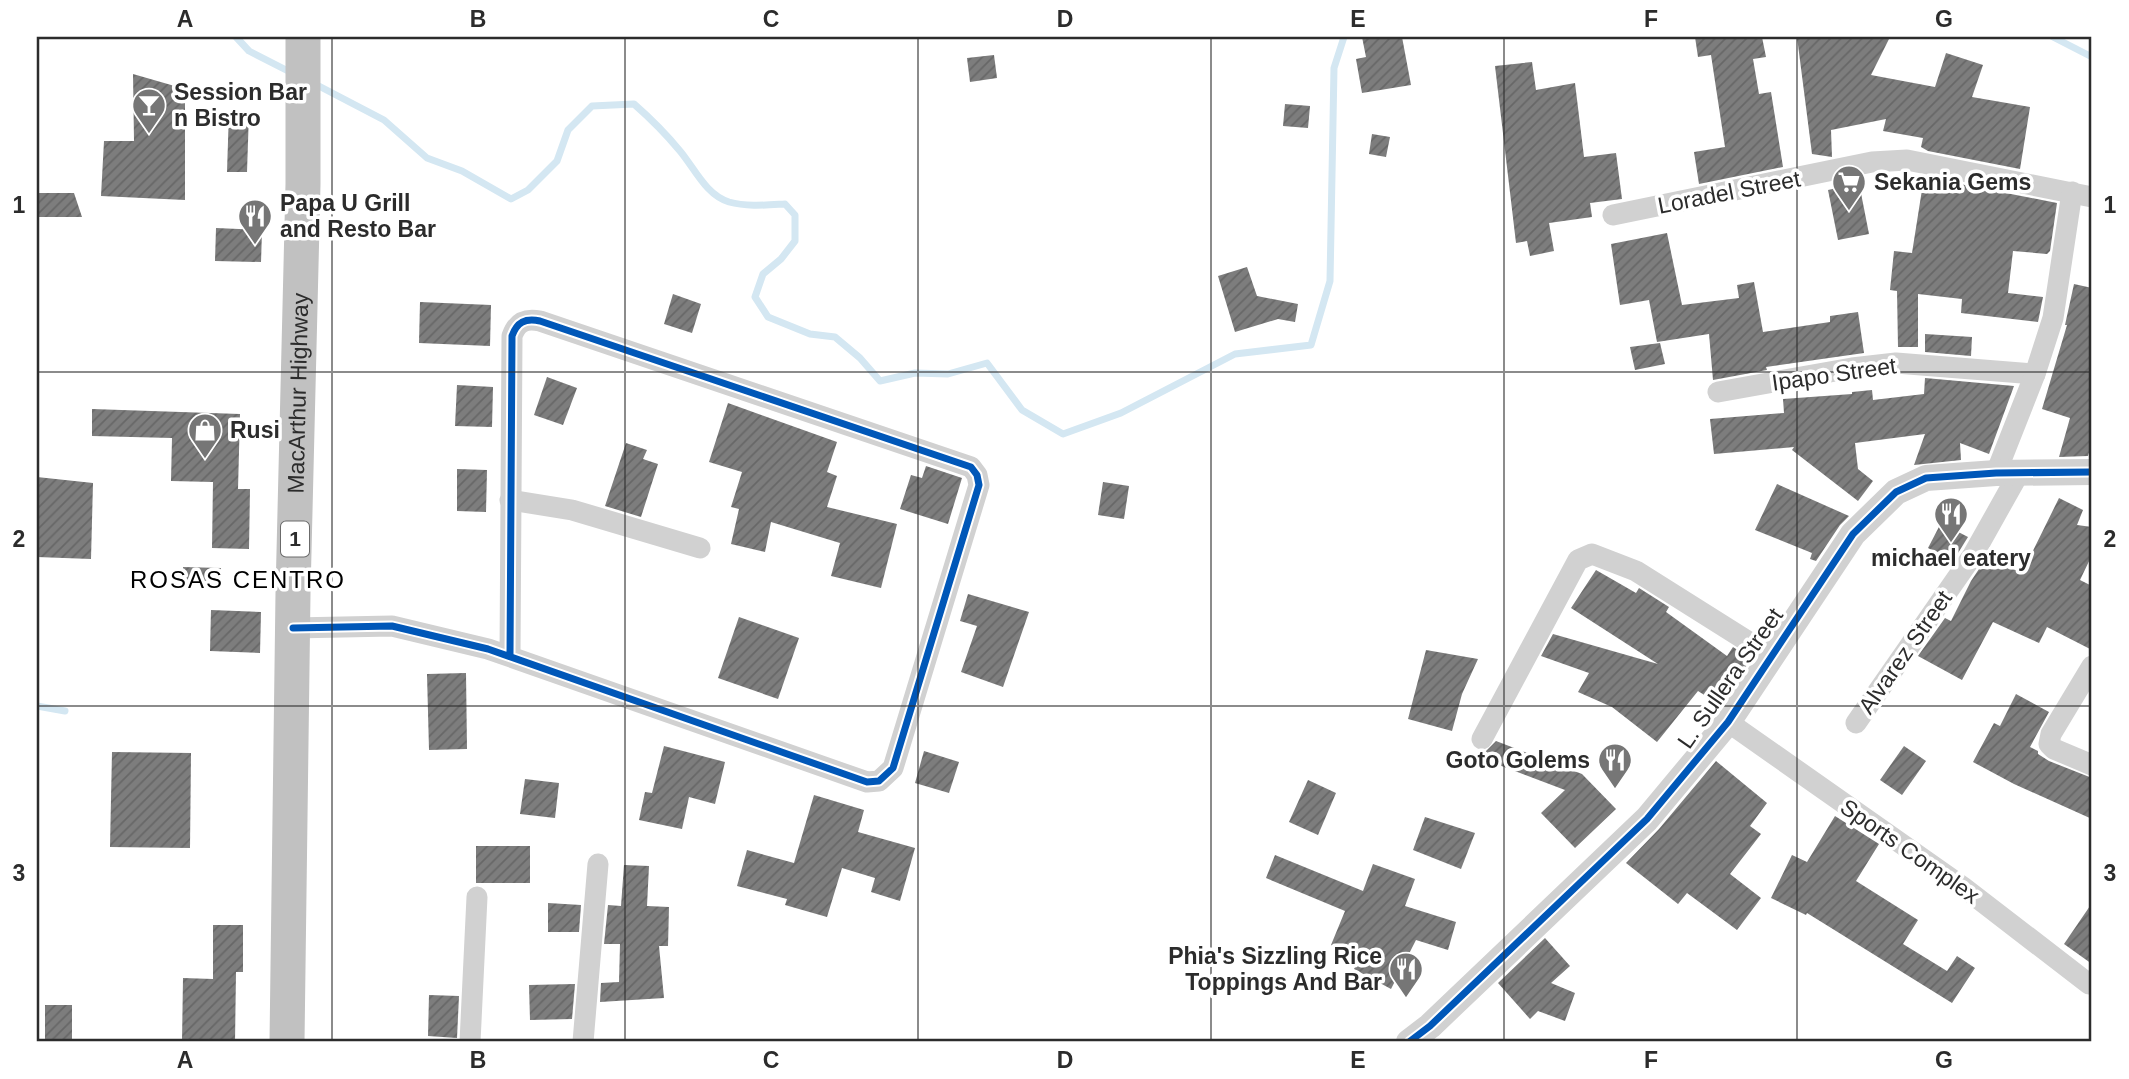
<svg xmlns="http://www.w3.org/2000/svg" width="2129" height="1079" font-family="Arial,sans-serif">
<defs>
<pattern id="building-hatch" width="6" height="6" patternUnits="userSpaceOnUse" patternTransform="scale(1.75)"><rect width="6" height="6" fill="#7d7d7d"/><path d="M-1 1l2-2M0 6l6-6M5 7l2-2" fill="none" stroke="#676767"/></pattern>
</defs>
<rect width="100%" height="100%" fill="#fff"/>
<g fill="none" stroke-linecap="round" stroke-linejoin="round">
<!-- stream -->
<g stroke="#d4e7f2" stroke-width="7">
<polyline points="236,37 249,51 292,73"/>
<polyline points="2053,37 2092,57"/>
<path d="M 315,84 L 384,120 L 427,158 L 462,171 L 511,199 L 528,190 L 557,161 L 568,130 L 592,106 L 634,104 C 650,118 666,134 680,151 C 695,169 706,195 729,202 C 747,207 767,205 785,204 L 795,215 L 795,241 L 781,259 L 763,274 L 755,297 L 768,317 L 810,334 L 835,337 L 860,358 L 880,381 L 915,373 L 948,374 L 987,363 L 1022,410 L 1063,434 L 1121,413 L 1235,354 L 1311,345 L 1330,281 L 1334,68 L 1344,37"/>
<polyline points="37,706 65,711"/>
</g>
</g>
<!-- building -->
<g fill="url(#building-hatch)">
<polygon points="1362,37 1402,37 1411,85 1362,93 1356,59 1366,57"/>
<polygon points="1695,37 1762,37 1766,57 1753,59 1759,94 1771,92 1783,167 1699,184 1694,152 1725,147 1711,55 1698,57"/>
<polygon points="1797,37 1890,37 1871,75 1935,87 1946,53 1983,65 1972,97 2030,107 2020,169 1928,151 1921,147 1923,138 1883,131 1886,119 1831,130 1832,157 1812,154"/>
<polygon points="994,55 997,78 970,82 967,58"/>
<polygon points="1532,62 1536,90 1575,83 1584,157 1616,153 1622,199 1590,203 1592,217 1549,223 1554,251 1530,256 1527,241 1516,243 1495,66"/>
<polygon points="133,74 185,89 185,200 101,196 104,141 134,141"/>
<polygon points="1285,104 1310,106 1308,128 1283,126"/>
<polygon points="229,111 249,112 247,172 227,172"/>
<polygon points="1372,134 1390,137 1386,157 1369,154"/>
<polygon points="1924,177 2057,203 2050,251 2047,254 2013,251 2008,293 2043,297 2038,322 1961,313 1962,299 1918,294 1918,347 1898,347 1897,291 1890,290 1894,251 1912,253"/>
<polygon points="1859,183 1869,234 1838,240 1828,190"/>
<polygon points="37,193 74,193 82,217 37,217"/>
<polygon points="216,228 262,230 261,262 215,261"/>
<polygon points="1667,233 1682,305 1739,298 1737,285 1754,282 1763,332 1830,322 1830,316 1858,312 1864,353 1766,367 1767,370 1713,380 1709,334 1657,342 1649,300 1620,305 1611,244"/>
<polygon points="1247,267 1257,296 1298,304 1295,322 1278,319 1235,332 1218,276"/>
<polygon points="2074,284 2092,288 2092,442 2088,456 2059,457 2070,418 2042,409 2067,325 2065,325"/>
<polygon points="673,294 701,304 692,333 664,324"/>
<polygon points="420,302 491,305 490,346 419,343"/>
<polygon points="1925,334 1972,337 1971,356 1925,352"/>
<polygon points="1660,343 1665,364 1635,370 1630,347"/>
<polygon points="547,377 577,388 563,425 534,415"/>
<polygon points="1925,378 2014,386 1989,454 1960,443 1961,460 1914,465 1925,434 1855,443 1858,469 1873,481 1858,501 1792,450 1794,447 1714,454 1710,419 1784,413 1783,399 1852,394 1852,392 1872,390 1873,400 1924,394"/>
<polygon points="457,385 493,387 492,427 455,426"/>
<polygon points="728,403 837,442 827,472 837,476 827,507 897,524 881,588 831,576 840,543 771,522 765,552 731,544 739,509 731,507 742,472 709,462"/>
<polygon points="92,409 240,414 238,489 250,489 249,549 212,548 213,482 171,481 172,438 92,436"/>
<polygon points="626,443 647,450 643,459 658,464 641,517 605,506"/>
<polygon points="926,466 962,478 948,524 900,509 911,475 922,478"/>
<polygon points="457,469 487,470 486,512 457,511"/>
<polygon points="37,477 93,483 91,559 37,557"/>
<polygon points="1103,482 1129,486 1124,519 1098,515"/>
<polygon points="1777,484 1849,516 1840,525 1816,561 1810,559 1812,553 1755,530"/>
<polygon points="2059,498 2083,510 2077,525 2092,527 2092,555 2080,580 2092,586 2092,650 2047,627 2039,643 1993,622 1962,680 1918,656 1945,618 1951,621 1971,581 1987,557 2022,573"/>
<polygon points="1941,523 1968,537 1953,561 1928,548"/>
<polygon points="183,567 221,568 221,585 183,585"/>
<polygon points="1596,570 1636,593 1639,588 1669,607 1666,612 1727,656 1733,647 1751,659 1720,705 1698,691 1657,742 1612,707 1578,692 1589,673 1541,656 1553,634 1658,664 1571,608"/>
<polygon points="968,594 1029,612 1003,687 961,672 977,626 960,621"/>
<polygon points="211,610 261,612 260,653 210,651"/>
<polygon points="739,617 799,638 778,699 718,678"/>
<polygon points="1426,650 1478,659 1462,694 1452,731 1408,719"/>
<polygon points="466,673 467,749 429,750 427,674"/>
<polygon points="2016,694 2049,712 2030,747 2038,751 2038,754 2049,761 2092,778 2092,819 2014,784 1973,762 1994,723 2000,726"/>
<polygon points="1496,741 1582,774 1616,809 1575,848 1541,813 1565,790 1483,759 1486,751"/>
<polygon points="664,746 725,762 715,804 689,797 682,829 639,820 645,792 652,793"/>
<polygon points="1904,746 1926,761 1902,795 1880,780"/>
<polygon points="924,751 959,762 949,793 915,783"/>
<polygon points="112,752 191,753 190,848 110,847"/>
<polygon points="1716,761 1767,803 1750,826 1761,834 1730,874 1761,898 1737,930 1687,893 1678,904 1626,863 1659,829"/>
<polygon points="525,779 559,783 555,818 520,814"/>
<polygon points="1308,780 1336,793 1318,835 1289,822"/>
<polygon points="814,795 864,810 858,832 915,848 900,901 871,892 875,878 842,868 827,917 785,905 787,899 737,886 747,850 794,863"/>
<polygon points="1835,816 1879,844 1856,881 1918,920 1903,944 1947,971 1957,956 1975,968 1952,1003 1807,913 1806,915 1771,898 1792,855 1807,862"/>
<polygon points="1425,817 1475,833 1461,869 1413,850"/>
<rect x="476" y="846" width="54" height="37"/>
<polygon points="1275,855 1363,891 1373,864 1415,879 1405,906 1456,922 1448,950 1416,940 1391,989 1354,969 1360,957 1331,945 1345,911 1266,878"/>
<polygon points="624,865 649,866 647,906 669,907 668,946 659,946 664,998 600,1002 601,983 619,982 620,944 604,944 608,905 621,906"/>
<polygon points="548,903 581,905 579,932 548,932"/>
<polygon points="2092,903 2092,964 2064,944"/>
<polygon points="213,925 243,925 243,972 236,972 235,1042 182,1042 183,978 213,979"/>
<polygon points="1545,938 1570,966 1551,983 1575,993 1565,1021 1538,1011 1530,1019 1498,983"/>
<polygon points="575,984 572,1019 530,1020 529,985"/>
<polygon points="429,995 459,996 457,1038 428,1036"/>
<rect x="45" y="1005" width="27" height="37"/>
</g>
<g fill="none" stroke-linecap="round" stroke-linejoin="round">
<!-- minor -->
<g stroke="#d1d1d1" stroke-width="21">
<polyline points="1613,215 1872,162 1907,160 2092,197"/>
<polyline points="1718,392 1852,368 1896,363 2035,374"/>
<polyline points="1996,473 2035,374 2053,318 2072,192"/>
<polyline points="510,500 572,510 700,548"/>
<path d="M 293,628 L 392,626 L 488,649 L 867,782 L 879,781 L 893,768 L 979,485 L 977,475 L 971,467 L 540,321 C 525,318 517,322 512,336 L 510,656"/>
<polyline points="2092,666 2051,734 2049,744 2054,749 2092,765"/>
<polyline points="1728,722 1963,887 2089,984"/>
<polyline points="1856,723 1973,555 2019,473"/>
<polyline points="1482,739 1578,560 1592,554 1636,571 1771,656"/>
<polyline points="470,1042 477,897"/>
<polyline points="583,1042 598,864"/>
</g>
<!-- tertiary -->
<polyline stroke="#d1d1d1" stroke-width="26" points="1409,1042 1430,1026 1647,819 1728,722 1853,534 1896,492 1926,478 1996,473 2092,472"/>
<!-- trunk -->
<path stroke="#c1c1c1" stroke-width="35" id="s1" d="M 287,1042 L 293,593 L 303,184 L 303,37"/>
<!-- cycleway casing -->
<g stroke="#fff" stroke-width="11">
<g id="cycleway">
<path d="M 293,628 L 392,626 L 488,649 L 867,782 L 879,781 L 893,768 L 979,485 L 977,475 L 971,467 L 540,321 C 525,318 517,322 512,336 L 510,656"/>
<polyline points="1409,1042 1430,1026 1647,819 1728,722 1853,534 1896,492 1926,478 1996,473 2092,472"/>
</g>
</g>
<!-- cycleway -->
<use href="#cycleway" stroke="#0057b8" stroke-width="7"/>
</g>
<!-- grid -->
<path fill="none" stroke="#2c2c2c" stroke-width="2" stroke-opacity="0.55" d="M 332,37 L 332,1042M 625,37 L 625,1042M 918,37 L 918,1042M 1211,37 L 1211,1042M 1504,37 L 1504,1042M 1797,37 L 1797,1042M 37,372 L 2092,372M 37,706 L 2092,706"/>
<!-- icons -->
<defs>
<g id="bar-pin" transform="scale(1.75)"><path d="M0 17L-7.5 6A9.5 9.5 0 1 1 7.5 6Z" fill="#767676" stroke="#fff"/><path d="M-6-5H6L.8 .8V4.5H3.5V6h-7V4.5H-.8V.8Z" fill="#fff"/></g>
<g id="supermarket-pin" transform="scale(1.75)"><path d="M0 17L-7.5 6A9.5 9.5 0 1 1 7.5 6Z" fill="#767676" stroke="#fff"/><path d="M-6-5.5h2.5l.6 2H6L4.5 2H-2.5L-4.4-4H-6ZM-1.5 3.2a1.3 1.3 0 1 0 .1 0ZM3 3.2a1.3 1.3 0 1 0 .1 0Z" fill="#fff"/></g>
<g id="restaurant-pin" transform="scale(1.75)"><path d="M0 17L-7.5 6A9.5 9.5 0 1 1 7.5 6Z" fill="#767676" stroke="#fff"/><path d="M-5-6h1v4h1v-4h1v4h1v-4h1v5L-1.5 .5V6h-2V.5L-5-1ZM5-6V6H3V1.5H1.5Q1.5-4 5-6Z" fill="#fff"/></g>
<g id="shop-pin" transform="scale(1.75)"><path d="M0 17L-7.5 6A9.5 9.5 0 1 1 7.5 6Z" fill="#767676" stroke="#fff"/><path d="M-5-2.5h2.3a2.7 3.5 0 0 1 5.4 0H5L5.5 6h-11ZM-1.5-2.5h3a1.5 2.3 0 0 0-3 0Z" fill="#fff"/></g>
</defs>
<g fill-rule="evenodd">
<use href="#bar-pin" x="149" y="105"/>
<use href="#supermarket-pin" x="1849" y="182"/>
<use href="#restaurant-pin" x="255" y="216"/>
<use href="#shop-pin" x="205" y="430"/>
<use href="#restaurant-pin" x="1951" y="514"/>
<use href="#restaurant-pin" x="1615" y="760"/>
<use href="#restaurant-pin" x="1406" y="969"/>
</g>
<g text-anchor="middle" stroke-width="7" stroke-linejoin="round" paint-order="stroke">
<!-- shield labels -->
<rect fill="#fff" stroke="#6b6b6b" stroke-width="2" x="281" y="521.5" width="28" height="35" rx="5"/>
<g font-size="21" font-weight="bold" fill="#2c2c2c">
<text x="295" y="546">1</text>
</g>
<!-- poi labels -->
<g font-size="23" font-weight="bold" fill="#2c2c2c" stroke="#fff" text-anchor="start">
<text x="174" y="100">Session Bar<tspan x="174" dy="26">n Bistro</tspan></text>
<text x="1874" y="190">Sekania Gems</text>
<text x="280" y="211">Papa U Grill<tspan x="280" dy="26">and Resto Bar</tspan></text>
<text x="230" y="438">Rusi</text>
<text x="1951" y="566" text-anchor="middle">michael eatery</text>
<text x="1590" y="768" text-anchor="end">Goto Golems</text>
<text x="1382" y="964" text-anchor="end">Phia's Sizzling Rice<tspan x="1382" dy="26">Toppings And Bar</tspan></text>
</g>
<!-- street labels -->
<g font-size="23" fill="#2c2c2c" stroke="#fff">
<text transform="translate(1729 192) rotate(-11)" y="8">Loradel Street</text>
<text transform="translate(1834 374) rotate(-8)" y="8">Ipapo Street</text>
<text dy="8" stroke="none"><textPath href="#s1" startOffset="649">MacArthur Highway</textPath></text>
<text transform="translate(1905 652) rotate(-55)" y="8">Alvarez Street</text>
<text transform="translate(1730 678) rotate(-55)" y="8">L. Sullera Street</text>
<text transform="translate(1910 851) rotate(35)" y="8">Sports Complex</text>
</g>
<!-- neighbourhood labels -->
<g font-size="24" letter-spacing="2" fill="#000" stroke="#fff">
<text x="238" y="588">ROSAS CENTRO</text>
</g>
</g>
<!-- border -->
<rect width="2129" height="1079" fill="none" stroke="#ffffff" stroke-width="77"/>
<rect x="38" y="38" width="2052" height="1002" fill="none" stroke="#2c2c2c" stroke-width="2.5"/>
<g font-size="23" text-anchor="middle" font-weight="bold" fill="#2c2c2c">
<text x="185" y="27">A</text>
<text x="478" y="27">B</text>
<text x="771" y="27">C</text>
<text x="1065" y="27">D</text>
<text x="1358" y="27">E</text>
<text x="1651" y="27">F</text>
<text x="1944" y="27">G</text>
<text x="19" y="213">1</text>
<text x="2110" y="213">1</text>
<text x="19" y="547">2</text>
<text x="2110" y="547">2</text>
<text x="19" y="881">3</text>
<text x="2110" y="881">3</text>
<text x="185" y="1068">A</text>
<text x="478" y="1068">B</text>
<text x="771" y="1068">C</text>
<text x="1065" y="1068">D</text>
<text x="1358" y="1068">E</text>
<text x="1651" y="1068">F</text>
<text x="1944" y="1068">G</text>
</g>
</svg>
